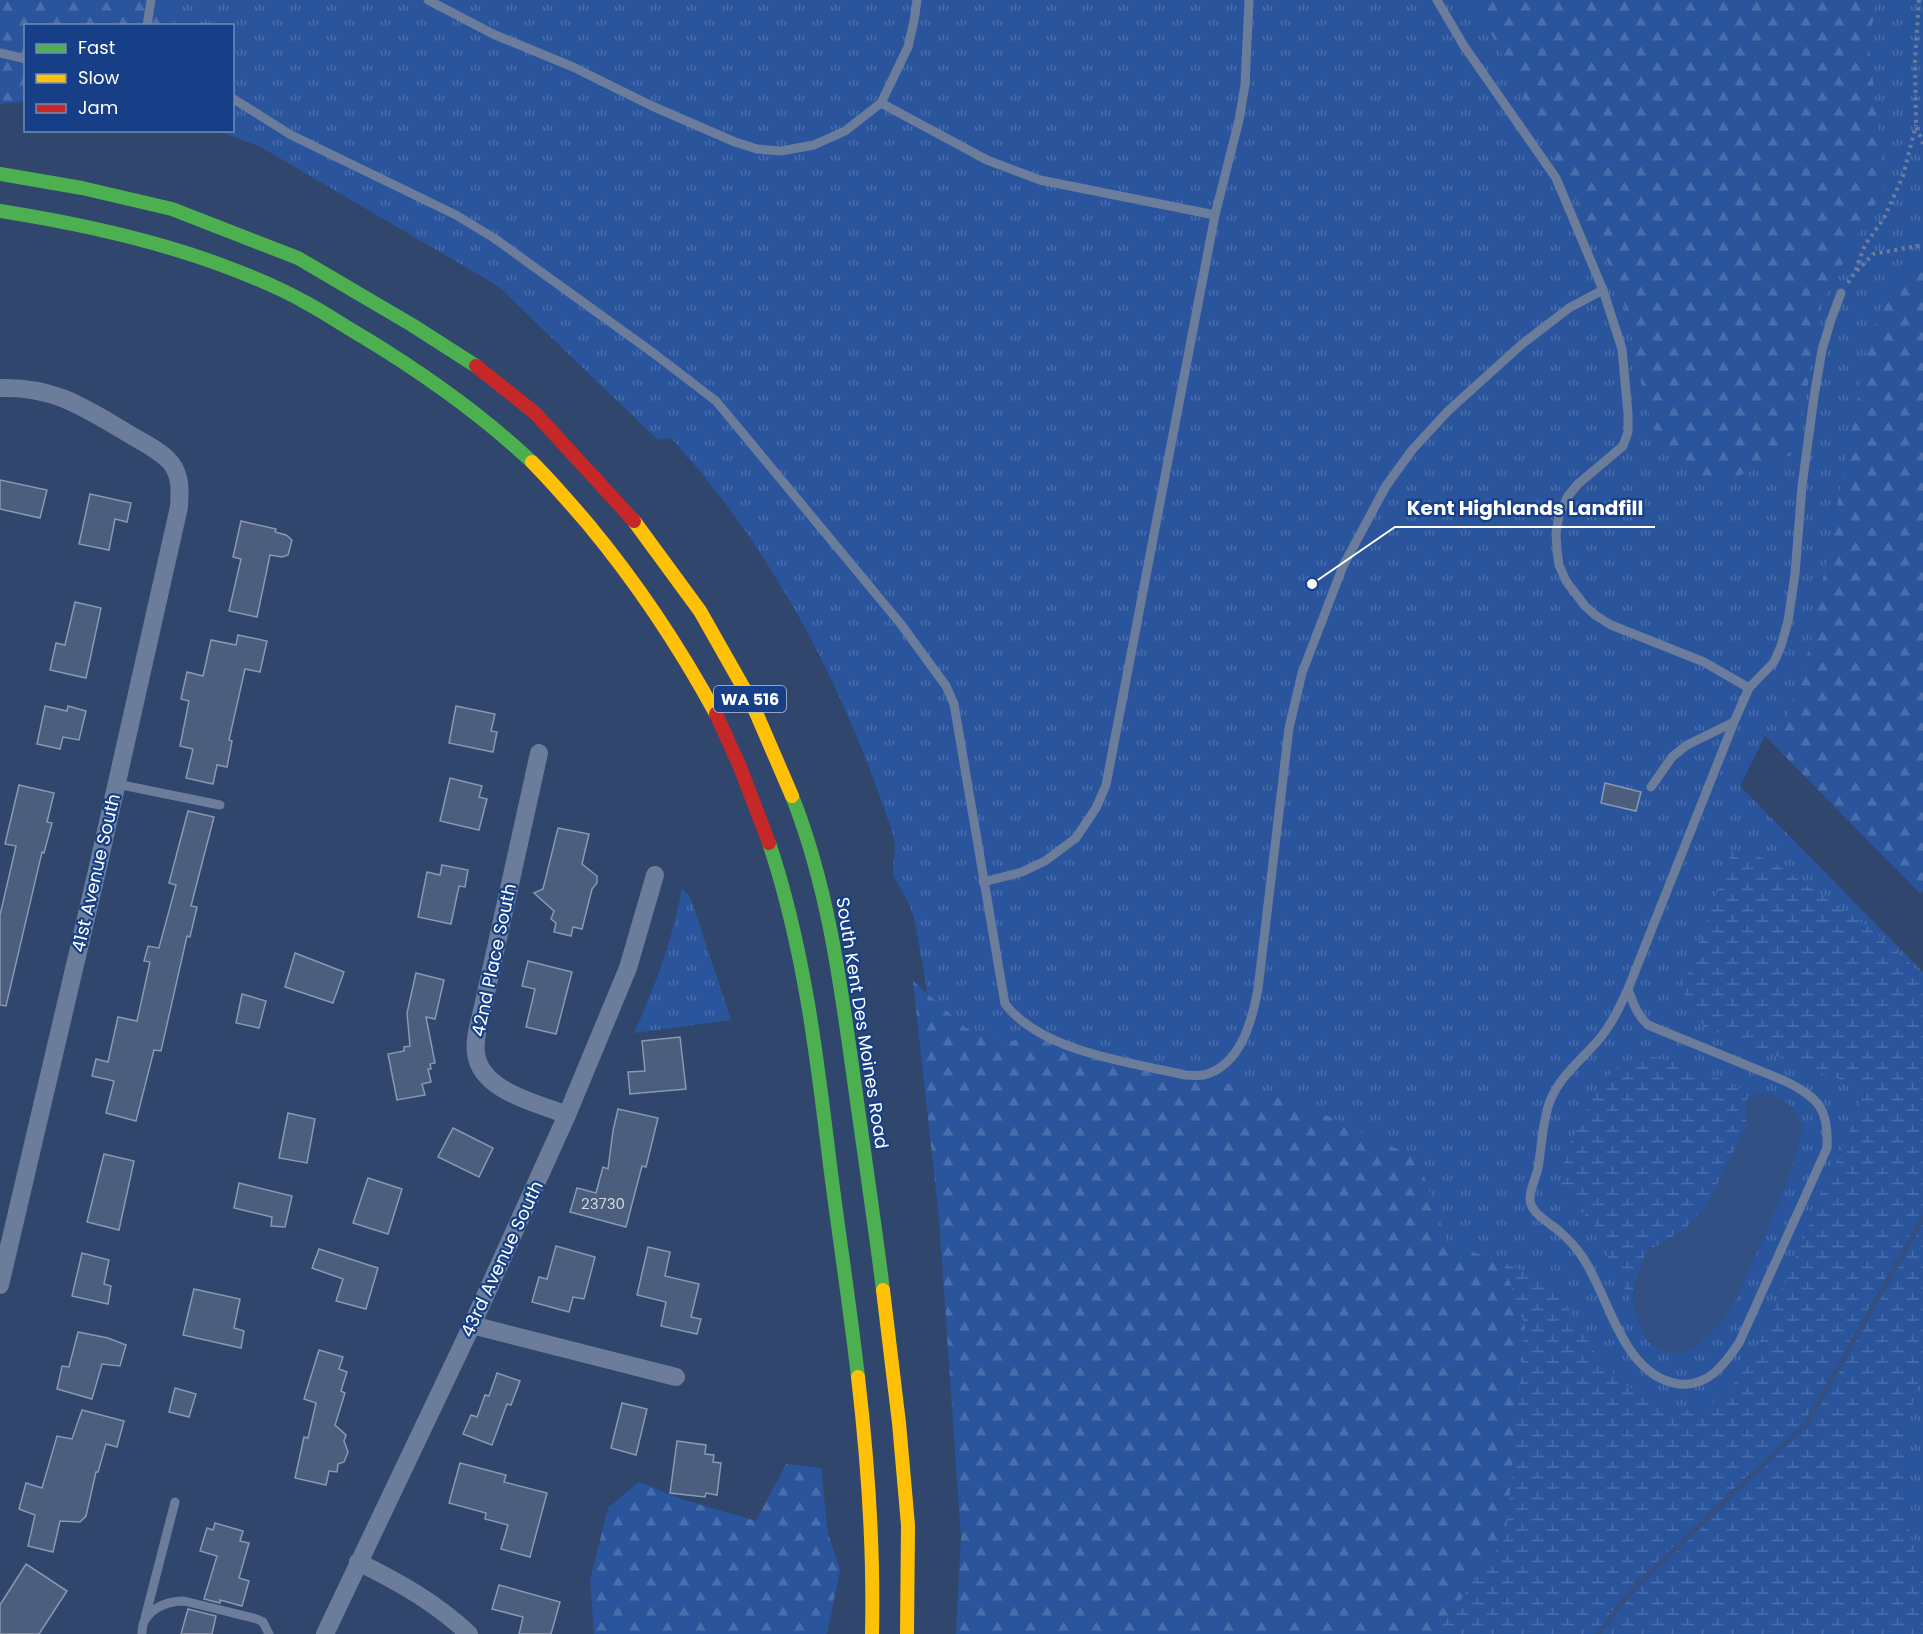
<svg xmlns="http://www.w3.org/2000/svg" width="1923" height="1634" font-family="Poppins,sans-serif">
<defs>
<pattern id="grass-tufts" width="24" height="20" patternUnits="userSpaceOnUse" patternTransform="scale(1.5)"><rect width="24" height="20" fill="#2a559d"/><path d="M3 7l-1-3M5 7V3M7 7l1-3M15 17l-1-3M17 17v-4M19 17l1-3" fill="none" stroke="#4a6eac"/></pattern>
<pattern id="forest-firs" width="22" height="20" patternUnits="userSpaceOnUse" patternTransform="scale(1.5)"><rect width="22" height="20" fill="#2a559d"/><path d="M5 1l3.5 6h-7zM16 11l3.5 6h-7z" fill="#4a6eac"/></pattern>
<pattern id="wetland-marsh" width="20" height="14" patternUnits="userSpaceOnUse" patternTransform="scale(1.5)"><rect width="20" height="14" fill="#2a559d"/><path d="M1 5h8M5 5V1M11 12h8M15 12V8" fill="none" stroke="#4a6eac"/></pattern>
</defs>
<rect width="100%" height="100%" fill="#30466d"/>
<!-- grass -->
<g fill="url(#grass-tufts)">
<path d="M 0,0 L 1923,0 L 1923,890 L 1920,893 L 1765,736 L 1740,786 L 1923,972 L 1923,1634 L 1036,1634 L 922,961 C 919,945 917,928 912,912 C 908,899 899,888 894,876 C 891,866 896,854 895,844 C 894,834 889,823 886,814 C 839,676 769,545 671,438 L 658,440 L 498,286 L 259,146 L 218,131 L 232,130 L 232,26 L 26,26 Z"/>
<path d="M 682,888 L 691,899 L 731,1020 L 634,1033 C 655,987 673,939 682,888 Z"/>
</g>
<!-- forest -->
<g fill="url(#forest-firs)">
<polygon points="0,0 154,0 176,25 26,26 25,101 0,104"/>
<polygon points="1474,0 1876,0 1869,46 1885,186 1822,302 1796,453 1707,488 1652,427 1620,286"/>
<polygon points="1923,264 1923,890 1920,893 1777,748 1810,646 1866,355 1886,291 1910,267"/>
<polygon points="913,981 966,1028 1005,1043 1036,1034 1298,1102 1418,1159 1448,1244 1503,1262 1525,1326 1506,1537 1436,1634 956,1634 961,1537 939,1218"/>
<polygon points="786,1464 821,1468 828,1533 840,1570 827,1634 594,1634 590,1580 608,1508 639,1482 681,1499 756,1521"/>
</g>
<!-- wetland -->
<g fill="url(#wetland-marsh)">
<polygon points="1733,850 1770,860 1867,926 1923,975 1923,1365 1903,1438 1906,1515 1915,1552 1923,1568 1923,1634 1436,1634 1506,1537 1525,1326 1503,1262 1555,1286 1597,1356 1622,1383 1666,1407 1698,1412 1724,1396 1752,1360 1859,1109 1860,1091 1853,1083 1820,1073 1706,1028 1688,1010 1683,986"/>
<path d="M 1650,1056 C 1687,1065 1720,1078 1754,1094 C 1742,1101 1748,1105 1747,1117 C 1747,1121 1746,1124 1745,1128 L 1707,1204 L 1686,1228 L 1646,1252 L 1634,1286 L 1633,1305 C 1626,1291 1617,1276 1610,1261 C 1606,1251 1604,1240 1599,1231 C 1588,1214 1568,1205 1562,1185 C 1555,1162 1598,1082 1617,1068 C 1627,1059 1637,1058 1650,1056 Z"/>
</g>
<!-- water -->
<path fill="#335085" d="M 1769,1093 C 1783,1100 1797,1107 1801,1124 C 1807,1150 1748,1272 1734,1303 L 1724,1319 L 1695,1347 L 1685,1353 L 1665,1353 L 1648,1342 L 1639,1323 L 1633,1305 L 1634,1286 L 1646,1252 L 1686,1228 L 1707,1204 L 1745,1128 C 1750,1104 1735,1094 1769,1093 Z"/>
<g fill="none" stroke-linecap="round" stroke-linejoin="round">
<!-- stream -->
<polyline stroke="#335085" stroke-width="6" points="1598,1634 1633,1589 1807,1423 1923,1218"/>
</g>
<!-- building -->
<g fill="#4c5e7e" stroke="#8a98b1" stroke-width="1.5">
<polygon points="0,480 47,490 40,518 0,509"/>
<polygon points="90,494 131,503 127,522 115,519 109,550 79,544"/>
<polygon points="241,521 276,529 275,532 286,535 292,540 288,555 282,557 270,555 257,617 229,611 241,559 233,557"/>
<polygon points="75,602 101,608 86,678 50,670 56,643 65,645"/>
<polygon points="238,635 267,641 260,672 245,669 229,740 232,741 227,767 217,765 213,784 186,778 193,749 180,746 189,701 181,699 187,672 203,676 211,640 236,645"/>
<polygon points="45,706 67,711 68,706 86,711 79,740 63,737 60,749 37,744"/>
<polygon points="456,706 495,714 491,731 497,732 493,752 449,743"/>
<polygon points="450,778 482,786 479,797 487,799 479,830 440,821"/>
<polygon points="1605,783 1641,792 1636,811 1601,803"/>
<polygon points="19,785 54,793 47,822 52,823 44,853 42,852 6,1006 0,1005 0,915 16,846 5,844"/>
<polygon points="188,811 214,817 191,906 197,907 190,937 187,936 161,1051 154,1050 136,1121 106,1113 114,1081 92,1076 96,1059 108,1062 118,1017 137,1021 150,962 144,961 148,946 159,948 176,885 169,883"/>
<polygon points="558,828 589,834 582,864 597,876 597,883 592,889 582,929 573,927 571,936 554,932 556,923 551,919 554,911 534,893 543,889"/>
<polygon points="442,865 468,870 465,887 459,886 451,924 418,917 427,872 440,875"/>
<polygon points="295,953 344,972 333,1003 285,987"/>
<polygon points="528,961 572,972 556,1034 526,1027 535,989 522,986"/>
<polygon points="416,973 444,980 435,1019 426,1017 435,1063 430,1064 431,1069 428,1069 431,1082 422,1084 425,1095 397,1100 388,1054 404,1051 404,1047 410,1046 407,1013"/>
<polygon points="242,994 266,1001 259,1028 236,1023"/>
<polygon points="680,1037 686,1089 630,1094 628,1072 645,1071 642,1041"/>
<polygon points="618,1109 658,1118 646,1167 642,1166 626,1227 570,1212 577,1188 596,1193 603,1167 608,1169 613,1131"/>
<polygon points="288,1113 315,1119 307,1163 279,1158"/>
<polygon points="453,1128 493,1148 479,1177 438,1157"/>
<polygon points="104,1154 134,1161 119,1230 87,1222"/>
<polygon points="368,1178 402,1189 388,1234 353,1223"/>
<polygon points="239,1183 292,1196 285,1227 271,1226 272,1217 234,1208"/>
<polygon points="556,1246 595,1257 584,1299 573,1297 569,1312 532,1302 539,1277 547,1279"/>
<polygon points="648,1247 670,1252 665,1276 699,1284 691,1317 701,1319 697,1334 661,1326 666,1302 637,1295"/>
<polygon points="319,1249 378,1268 366,1309 336,1301 343,1279 312,1268"/>
<polygon points="82,1253 109,1260 104,1284 111,1286 108,1304 72,1296"/>
<polygon points="194,1289 240,1299 234,1328 244,1331 241,1348 183,1335"/>
<polygon points="78,1332 108,1338 126,1345 120,1366 102,1364 92,1399 57,1389 62,1366 69,1367"/>
<polygon points="319,1350 343,1357 339,1369 347,1372 341,1391 345,1393 335,1425 346,1435 344,1441 348,1452 344,1462 338,1464 337,1472 329,1471 326,1485 295,1478 304,1437 308,1438 316,1403 304,1399"/>
<polygon points="497,1373 520,1381 511,1405 507,1404 492,1445 463,1434 471,1415 477,1417 485,1395 489,1396"/>
<polygon points="175,1388 196,1394 189,1417 169,1412"/>
<polygon points="622,1403 647,1409 636,1455 611,1448"/>
<polygon points="82,1410 124,1421 117,1447 106,1444 98,1472 96,1472 86,1516 80,1522 60,1521 53,1552 28,1546 35,1515 19,1509 26,1483 42,1488 57,1436 72,1439"/>
<polygon points="677,1441 706,1445 705,1454 714,1455 713,1462 721,1463 717,1495 706,1493 705,1497 670,1493"/>
<polygon points="460,1463 506,1475 504,1482 547,1493 530,1557 501,1549 508,1525 485,1519 486,1513 449,1503"/>
<polygon points="215,1523 243,1531 240,1541 249,1543 239,1578 249,1581 242,1606 220,1600 220,1603 204,1599 217,1556 200,1551 207,1528 213,1530"/>
<polygon points="26,1564 67,1591 39,1634 0,1634 0,1605"/>
<polygon points="499,1585 560,1602 551,1634 519,1634 523,1617 492,1609"/>
<polygon points="188,1609 216,1616 212,1634 181,1634"/>
</g>
<g fill="none" stroke-linecap="round" stroke-linejoin="round">
<!-- path -->
<g stroke="#6c7d9b" stroke-width="4" stroke-dasharray="3 4.5" stroke-linecap="butt">
<polyline points="1919,0 1915,60 1916,125 1923,144"/>
<polyline points="1857,271 1873,254 1923,245"/>
<polyline points="1848,283 1855,272 1865,245 1884,218 1903,176 1916,125"/>
</g>
<!-- lane -->
<g stroke="#6c7d9b" stroke-width="9">
<polyline points="428,0 493,34 573,67 652,106 735,142 757,149 781,151 814,145 845,131 881,103 908,47 914,21 917,0"/>
<polyline points="1437,0 1464,46 1556,178 1603,290 1622,349 1628,414 1628,432 1623,446 1578,484 1568,496 1559,515 1556,533 1557,551 1559,565 1566,581 1585,606 1595,615 1611,625 1704,662 1749,688"/>
<polyline points="147,26 151,0"/>
<polyline points="0,53 26,59"/>
<path d="M 232,98 L 291,135 L 456,215 L 494,238 L 656,355 L 716,401 L 900,623 L 946,686 L 954,704 L 1005,1004 C 1043,1052 1128,1062 1185,1075 C 1191,1075 1198,1076 1204,1075 C 1241,1065 1252,1021 1258,989 L 1289,728 L 1302,673 L 1343,566 L 1386,486 L 1412,450 L 1448,411 L 1521,345 L 1569,308 L 1603,290"/>
<polyline points="881,103 987,160 1040,180 1215,215"/>
<polyline points="117,784 220,805"/>
<polyline points="1651,787 1672,757 1687,745 1734,722 1749,688 1774,662 1781,646 1788,621 1795,574 1802,486 1814,397 1822,350 1831,320 1841,293"/>
<polyline points="983,882 1022,872 1045,861 1076,838 1096,808 1106,785 1215,215 1239,120 1245,85 1249,0"/>
<path d="M 1628,989 C 1620,1006 1613,1022 1601,1037 C 1584,1058 1561,1074 1550,1101 C 1542,1122 1542,1146 1538,1168 C 1536,1178 1530,1188 1530,1199 C 1530,1213 1550,1223 1559,1231 C 1567,1238 1575,1246 1581,1255 C 1609,1293 1621,1376 1679,1384 C 1708,1387 1724,1365 1739,1343 L 1827,1148 C 1829,1109 1819,1098 1785,1081 L 1648,1025 C 1637,1015 1633,1003 1628,989 L 1734,722"/>
<polyline points="145,1618 175,1502"/>
<path d="M 142,1634 C 142,1630 143,1623 145,1620 C 153,1606 170,1601 184,1601 L 257,1619 L 263,1622 L 269,1634"/>
</g>
<!-- street -->
<g stroke="#6c7d9b" stroke-width="18">
<path d="M 0,388 C 54,386 85,408 129,434 C 142,442 160,450 171,463 C 181,476 180,491 179,507 L 97,871 L 0,1285"/>
<path d="M 539,753 L 482,1011 C 479,1024 474,1039 476,1053 C 480,1091 537,1103 567,1115"/>
<polyline points="472,1325 676,1377"/>
<path d="M 358,1562 C 399,1582 436,1603 469,1634"/>
<polyline points="325,1634 472,1325 567,1115 628,968 655,875"/>
</g>
<!-- fast -->
<g stroke="#4caf50" stroke-width="14">
<polyline points="0,174 82,188 172,209 298,258 412,325 476,366"/>
<path d="M 0,211 C 76,223 152,239 224,266 C 251,276 278,287 303,301 C 324,312 344,326 365,338 C 424,374 482,415 532,462"/>
<path d="M 792,796 C 827,884 840,979 853,1073 C 863,1145 874,1218 883,1290"/>
<path d="M 769,843 C 804,947 817,1057 830,1165 C 839,1236 850,1307 858,1377"/>
</g>
<!-- slow -->
<g stroke="#ffc107" stroke-width="14">
<path d="M 532,462 C 552,482 570,503 588,524 C 637,583 679,646 716,714"/>
<polyline points="634,521 700,611 751,701 792,796"/>
<polyline points="883,1290 899,1423 908,1525 907,1634"/>
<path d="M 858,1377 C 868,1463 874,1548 872,1634"/>
</g>
<!-- jam -->
<g stroke="#c62828" stroke-width="14">
<polyline points="476,366 535,413 634,521"/>
<polyline points="716,714 740,767 769,843"/>
</g>
</g>
<g text-anchor="middle" stroke-width="4.5" stroke-linejoin="round" paint-order="stroke">
<!-- number labels -->
<g font-size="15" fill="#d2d7df">
<text x="603" y="1209">23730</text>
</g>
<!-- shield labels -->
<rect fill="#163f87" stroke="#b9c5db" stroke-width="1.5" x="714" y="686" width="72" height="26" rx="4.5"/>
<g font-size="16" font-weight="bold" fill="#fff">
<text x="750" y="705">WA 516</text>
</g>
<!-- street labels -->
<g font-size="18" fill="#fff" stroke="#163f87">
<text transform="translate(96 873) rotate(-77)" y="6">41st Avenue South</text>
<text transform="translate(494 960) rotate(-78)" y="6">42nd Place South</text>
<text transform="translate(862 1023) rotate(81)" y="6">South Kent Des Moines Road</text>
<text transform="translate(502 1259) rotate(-65)" y="6">43rd Avenue South</text>
</g>
</g>
<!-- callouts -->
<path fill="none" stroke="#fff" stroke-width="2" d="M1312 584L1395 527H1655"/>
<circle fill="#fff" stroke="#163f87" stroke-width="2" cx="1312" cy="584" r="6"/>
<g font-size="20" text-anchor="middle" font-weight="bold" fill="#fff" stroke="#163f87" stroke-width="4.5" stroke-linejoin="round" paint-order="stroke">
<text x="1525" y="515">Kent Highlands Landfill</text>
</g>
<!-- legend -->
<rect x="24" y="24" width="210" height="108" fill="#163f87" stroke="#738cb7" stroke-width="1.5"/>
<rect x="36" y="44" width="30" height="9" fill="#4caf50" stroke="#738cb7" stroke-width="1.5"/>
<text x="78" y="54" font-size="18" fill="#ffffff">Fast</text>
<rect x="36" y="74" width="30" height="9" fill="#ffc107" stroke="#738cb7" stroke-width="1.5"/>
<text x="78" y="84" font-size="18" fill="#ffffff">Slow</text>
<rect x="36" y="104" width="30" height="9" fill="#c62828" stroke="#738cb7" stroke-width="1.5"/>
<text x="78" y="114" font-size="18" fill="#ffffff">Jam</text>
</svg>
